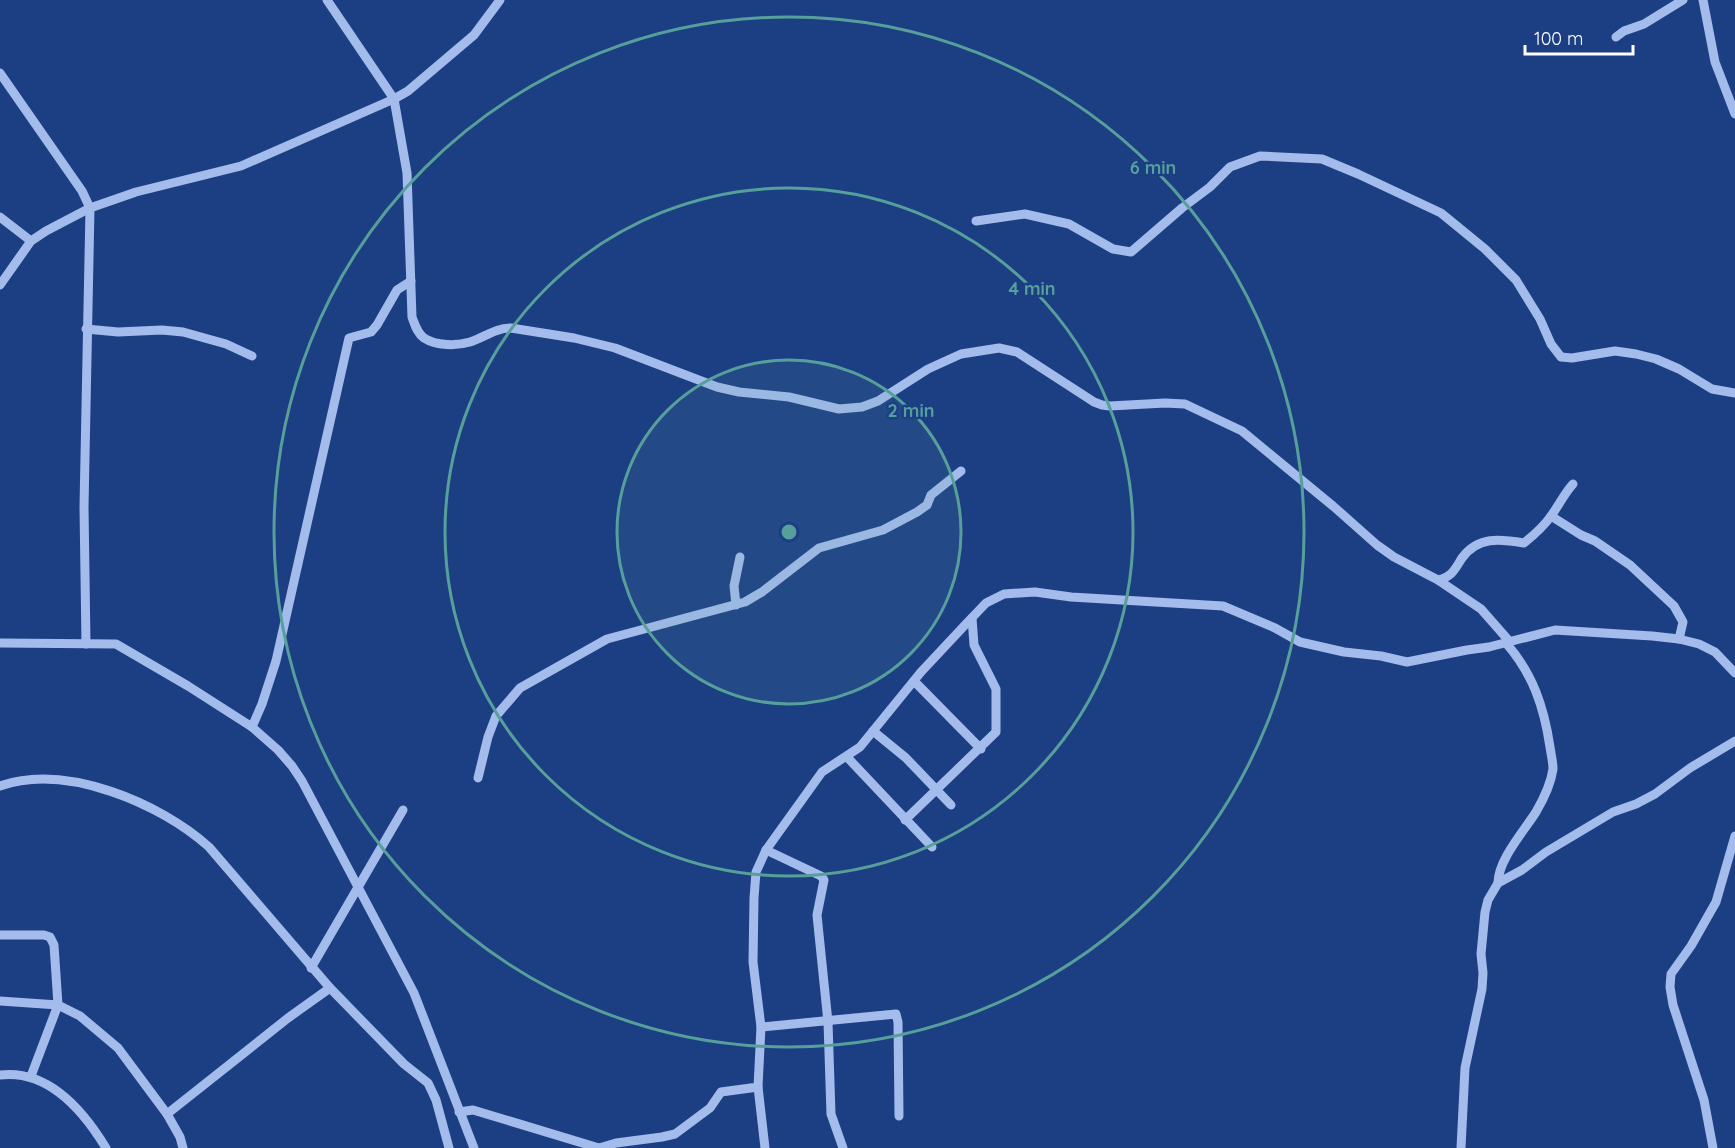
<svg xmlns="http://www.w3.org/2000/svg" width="1735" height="1148" font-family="Quicksand,sans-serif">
<rect width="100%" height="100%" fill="#1c3f84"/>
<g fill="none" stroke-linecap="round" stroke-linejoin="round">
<!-- minor -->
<g stroke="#a3bceb" stroke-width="9">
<path d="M 327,0 L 394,99 L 407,173 L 412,317 C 415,325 417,333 424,338 C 436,346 457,346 470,342 C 485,337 495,328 511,328 L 574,338 L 615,348 L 717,387 L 739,392 L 789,397 L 839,409 L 862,407 L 878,401 L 928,369 L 961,354 L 999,348 L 1017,352 L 1094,402 L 1102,405 L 1110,406 L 1165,403 L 1185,404 L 1242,431 L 1333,506 L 1377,545 L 1394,557 L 1438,580 L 1481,609 L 1510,642"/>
<polyline points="1703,0 1715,62 1735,114"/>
<polyline points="1616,37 1624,31 1644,24 1683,0"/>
<polyline points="0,73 82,191 90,208 46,231 31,241 0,285"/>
<polyline points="0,217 31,241"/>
<polyline points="976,221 1025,214 1069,224 1113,249 1131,252 1182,208 1210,187 1230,167 1260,156 1322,159 1358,174 1441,213 1485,249 1516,280 1540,319 1551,344 1561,357 1572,358 1615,351 1636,354 1656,359 1679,369 1712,389 1735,393"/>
<polyline points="86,329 118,332 162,330 183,332 226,344 252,356"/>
<polyline points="1551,516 1581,535 1595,541 1630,565 1674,606 1683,622 1679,639"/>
<path d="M 1438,580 C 1452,577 1455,569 1462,558 C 1478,536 1500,539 1524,543 C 1534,535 1544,526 1551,516 C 1559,505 1564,494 1573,484"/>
<polyline points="736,605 734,586 740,557"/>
<polyline points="0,643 116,644 188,686 252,727 278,750 292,766 302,781 414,993 474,1148"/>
<polyline points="86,644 84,507 90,208 136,192 241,166 394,99 408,91 474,35 500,0"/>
<polyline points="914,681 981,749"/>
<polyline points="252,727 262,704 276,661 349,338 371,332 377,325 397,290 411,281"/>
<polyline points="873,731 906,758 951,805"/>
<polyline points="847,757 932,847"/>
<polyline points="478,778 488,737 496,716 520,688 607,639 745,602 762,592 819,548 883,530 917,512 927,505 931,495 961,471"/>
<path d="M 0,786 C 66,763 160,803 209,847 L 330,988 L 404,1064 L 428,1083 L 436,1100 L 449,1148"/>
<polyline points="905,820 996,732 996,689 974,645 972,618"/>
<polyline points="766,850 821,876 824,880 817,915 828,1022 831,1114 843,1148"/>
<path d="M 1498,883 C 1498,860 1524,831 1536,812 C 1543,800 1551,783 1553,769 C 1553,762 1551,754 1550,747 C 1544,707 1533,674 1506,643"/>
<polyline points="0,935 44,935 50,937 54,945 58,1005 31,1076"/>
<polyline points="311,968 403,810"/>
<polyline points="0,1001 58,1005 80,1016 118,1048 167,1114 180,1137 183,1148"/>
<polyline points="761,1027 896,1014 898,1022 899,1116"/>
<path d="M 0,1075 C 48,1069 83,1110 106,1148"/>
<polyline points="758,1087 765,1148"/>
<polyline points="459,1112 473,1110 599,1148"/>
<polyline points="167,1114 288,1018 330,988"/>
<polyline points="599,1148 616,1143 662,1137 675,1134 710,1108 721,1092 758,1087 761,1027 753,962 754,898 756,872 766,850 822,772 860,747 921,672 965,625 986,603 1004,594 1035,592 1071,597 1223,606 1275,628 1300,642 1344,652 1381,656 1407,662 1467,650 1489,647 1555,630 1652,636 1679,639 1699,644 1715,652 1735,673"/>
<polyline points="1461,1148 1465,1068 1482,989 1483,973 1481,954 1485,912 1488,900 1498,883 1522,870 1546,852 1613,812 1636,804 1655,794 1690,768 1735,741"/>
<polyline points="1713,1148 1704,1100 1673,1005 1670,987 1671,974 1691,946 1716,902 1735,836"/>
</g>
</g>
<!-- distance rings -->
<circle cx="789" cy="532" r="172" fill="#579f9a" fill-opacity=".12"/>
<g fill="none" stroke="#579f9a" stroke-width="3">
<circle cx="789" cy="532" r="172"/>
<circle cx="789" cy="532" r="344"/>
<circle cx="789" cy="532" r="515"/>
</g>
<circle cx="789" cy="532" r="9" fill="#579f9a" stroke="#1c3f84" stroke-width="3"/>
<g font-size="18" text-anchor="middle" font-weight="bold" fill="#579f9a" stroke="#1c3f84" stroke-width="5" stroke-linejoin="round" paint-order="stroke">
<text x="1153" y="174">6 min</text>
<text x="1032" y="295">4 min</text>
<text x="911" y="417">2 min</text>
</g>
<!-- scale -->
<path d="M1525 45v9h108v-9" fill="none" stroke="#ffffff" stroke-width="3"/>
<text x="1534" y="45" font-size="18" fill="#ffffff" stroke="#1c3f84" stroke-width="4.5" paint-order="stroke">100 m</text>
</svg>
